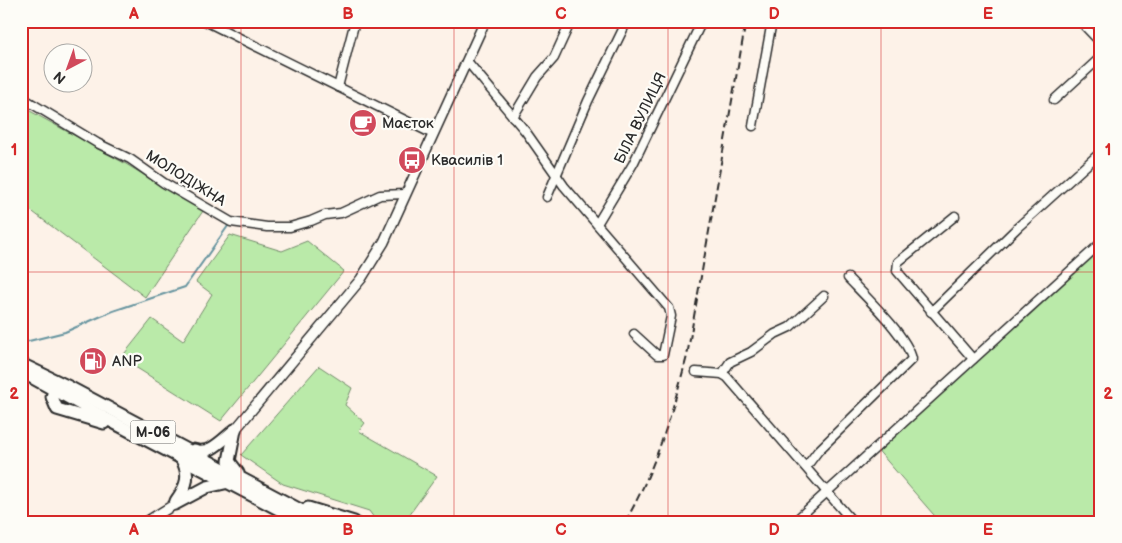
<svg xmlns="http://www.w3.org/2000/svg" width="1122" height="543" font-family="'Balsamiq Sans',sans-serif">
<rect width="100%" height="100%" fill="#fdf2e8"/>
<filter id="ink" filterUnits="userSpaceOnUse"><feTurbulence type="fractalNoise" baseFrequency=".02" numOctaves="2"/><feDisplacementMap in="SourceGraphic" scale="10" xChannelSelector="R" yChannelSelector="G"/><feConvolveMatrix kernelMatrix="1 2 1 2 8 2 1 2 1" color-interpolation-filters="sRGB"/></filter>
<g filter="url(#ink)">
<!-- green -->
<g fill="#baeaa9" stroke="#728a6a">
<polygon points="21,106 126,164 203,211 145,297 21,203"/>
<polygon points="230,235 282,251 307,241 344,271 221,421 121,358 152,319 183,341 212,294 196,282"/>
<polygon points="1101,243 1101,522 940,522 875,447"/>
<polygon points="319,366 352,388 345,405 365,423 359,431 437,476 404,522 377,522 369,511 283,484 241,455"/>
</g>
<g fill="none" stroke-linecap="round" stroke-linejoin="round">
<!-- stream -->
<g stroke="#66949f" stroke-width="2">
<polyline points="21,289 25,292 26,300 21,309"/>
<polyline points="21,343 65,332 113,311 185,287 228,226"/>
</g>
<!-- minor casing -->
<g stroke="#2b2b2b" stroke-width="11">
<g id="minor">
<polyline points="205,21 433,134"/>
<polyline points="1080,21 1101,43"/>
<polyline points="467,61 526,132 564,186 669,308 671,316 663,355 657,355 634,334"/>
<polyline points="338,87 355,21"/>
<polyline points="21,97 97,143 130,159 164,183 231,222 267,227 290,227 311,221 325,215 341,213 380,195 405,194"/>
<polyline points="1054,100 1101,57"/>
<polyline points="513,117 537,77 554,58 571,21"/>
<polyline points="753,126 772,21"/>
<polyline points="547,197 588,101 627,21"/>
<polyline points="955,216 898,262 897,271 973,359"/>
<polyline points="597,224 633,164 702,21"/>
<polyline points="931,312 1018,227 1101,152"/>
<polyline points="696,372 722,374 727,377 853,522"/>
<polyline points="722,374 730,362 751,352 775,334 790,327 824,296"/>
<path d="M 806,467 L 818,451 L 912,359 C 907,336 866,297 848,278"/>
<polyline points="794,522 1101,243"/>
</g>
</g>
<!-- major casing -->
<g stroke="#2b2b2b" stroke-width="12">
<g id="major">
<polyline points="235,430 361,279 384,242 485,21"/>
<polyline points="146,522 175,504"/>
</g>
</g>
<!-- highway casing -->
<g stroke="#2b2b2b" stroke-width="15">
<g id="highway">
<polyline points="21,364 69,387 323,522"/>
<polyline points="22,372 105,418 303,522"/>
<polyline points="60,387 54,391 52,397 57,409 104,423"/>
<polyline points="235,430 229,461 238,473"/>
<path d="M 194,450 C 210,456 223,439 235,430"/>
<path d="M 176,501 C 187,486 191,475 181,458"/>
<polyline points="175,504 207,487 229,482"/>
<polyline points="308,508 354,522"/>
</g>
</g>
<!-- minor -->
<use href="#minor" stroke="#fdfcf7" stroke-width="8"/>
<!-- major -->
<use href="#major" stroke="#fdfcf7" stroke-width="9"/>
<!-- highway -->
<use href="#highway" stroke="#fdfcf7" stroke-width="11"/>
<!-- rail -->
<path stroke="#2b2b2b" stroke-width="2" stroke-dasharray="8 4" stroke-linecap="butt" d="M 625,522 C 655,470 672,414 687,356 L 746,21"/>
</g>
</g>
<!-- grid -->
<path fill="none" stroke="#d62828" stroke-width="1" stroke-opacity="0.55" d="M 241,21 L 241,522M 454,21 L 454,522M 668,21 L 668,522M 881,21 L 881,522M 21,272 L 1101,272"/>
<!-- icons -->
<defs>
<g id="cafe-disc" transform="scale(1.4375)"><circle r="9.5" fill="#d1495b" stroke="#fdfcf7"/><path d="M-5.5-4.5H6V0H3Q3 3.5 0 3.5H-2.5Q-5.5 3.5-5.5 0ZM3-3.2v2h1.7v-2ZM-6 4.5H4V6H-6Z" fill="#fff"/></g>
<g id="bus-disc" transform="scale(1.4375)"><circle r="9.5" fill="#d1495b" stroke="#fdfcf7"/><path d="M-5-6H5V4H4V6H2V4H-2V6H-4V4H-5ZM-3.5-4V0h7V-4ZM-3.5 1.2v1.5H-2V1.2ZM2 1.2v1.5H3.5V1.2Z" fill="#fff"/></g>
<g id="fuel-disc" transform="scale(1.4375)"><circle r="9.5" fill="#d1495b" stroke="#fdfcf7"/><path d="M-5.5-6h7V0h2V4h1.3V-2.5L3-4.5l.8-.8L6-3V5H2.5V1h-1V6h-7ZM-4.2-4.7v3.2H.2V-4.7Z" fill="#fff"/></g>
</defs>
<g fill-rule="evenodd">
<use href="#cafe-disc" x="363" y="123"/>
<use href="#bus-disc" x="412" y="160"/>
<use href="#fuel-disc" x="93" y="361"/>
</g>
<g text-anchor="middle" stroke-width="4.5" stroke-linejoin="round" paint-order="stroke">
<!-- shield labels -->
<rect fill="#fdfcf7" stroke="#6a6a68" stroke-width="1" x="130.5" y="420.5" width="45" height="23" rx="4"/>
<g font-size="14" font-weight="bold" fill="#2b2b2b">
<text x="153" y="437">М-06</text>
</g>
<!-- street labels -->
<g font-size="15" fill="#2b2b2b" stroke="#fdfcf7">
<text transform="translate(640 118) rotate(-64)" y="5">БІЛА ВУЛИЦЯ</text>
<text transform="translate(186 178) rotate(32)" y="5">МОЛОДІЖНА</text>
</g>
<!-- poi labels -->
<g font-size="15" fill="#2b2b2b" stroke="#fdfcf7" text-anchor="start">
<text x="382" y="128">Маєток</text>
<text x="431" y="165">Квасилів 1</text>
<text x="112" y="366">ANP</text>
</g>
</g>
<!-- margin -->
<rect width="1122" height="543" fill="none" stroke="#fdfcf7" stroke-width="55"/>
<!-- north arrow -->
<g transform="translate(68 68) rotate(221)"><circle r="24" fill="#fdfcf7" stroke="#a9a8a5"/>
<path d="M0-4L9 19L0 12L-9 19Z" fill="#d1495b"/>
<text y="-8" font-size="14" font-weight="bold" text-anchor="middle" fill="#2b2b2b">N</text>
</g>
<rect x="28" y="28" width="1066" height="488" fill="none" stroke="#d62828" stroke-width="2"/>
<g font-size="16" text-anchor="middle" font-weight="bold" fill="#d62828">
<text x="134" y="19">A</text>
<text x="348" y="19">B</text>
<text x="561" y="19">C</text>
<text x="774" y="19">D</text>
<text x="988" y="19">E</text>
<text x="14" y="155">1</text>
<text x="1108" y="155">1</text>
<text x="14" y="399">2</text>
<text x="1108" y="399">2</text>
<text x="134" y="535">A</text>
<text x="348" y="535">B</text>
<text x="561" y="535">C</text>
<text x="774" y="535">D</text>
<text x="988" y="535">E</text>
</g>
</svg>
